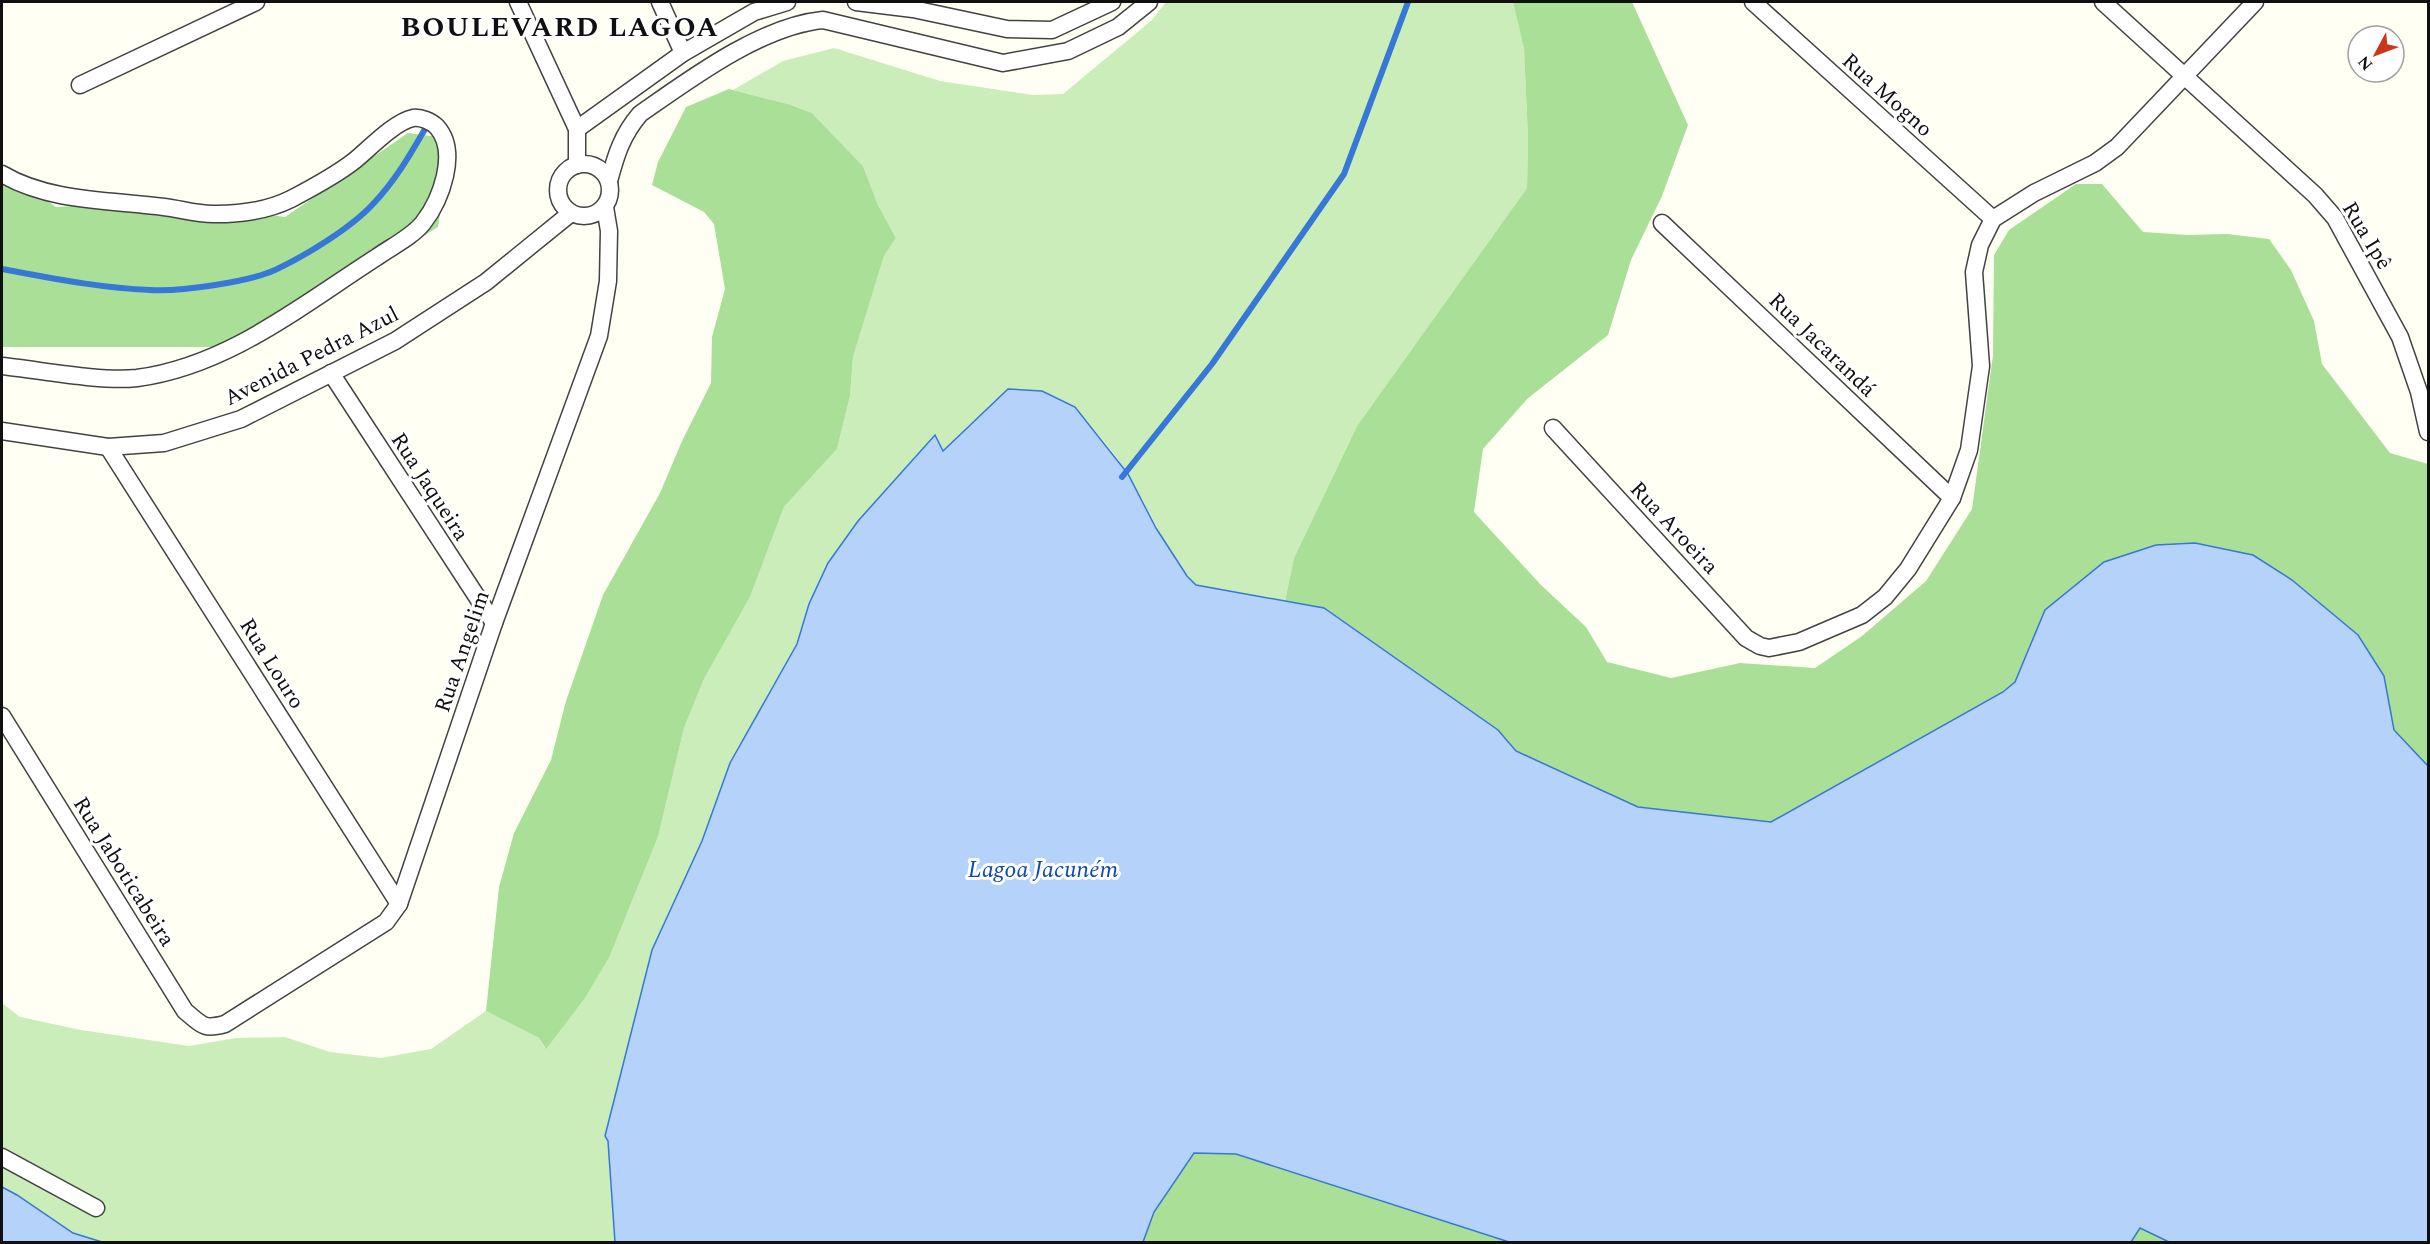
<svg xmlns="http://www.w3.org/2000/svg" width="2430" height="1244" font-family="Spectral,serif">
<rect width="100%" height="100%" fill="#fffff4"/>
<!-- green -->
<path fill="#caedb9" d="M 1166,2 L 1513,2 L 1524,49 L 1528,138 L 1527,188 L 1357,426 L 1294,558 L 1285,601 L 1196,585 C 1166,553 1151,512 1129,476 C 1114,451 1093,429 1075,407 L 969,425 L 943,452 L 935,435 L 858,521 L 828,563 L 809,604 L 797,644 L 730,763 L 702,841 L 605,1136 L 608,1141 L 615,1242 L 102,1242 L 73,1233 L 17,1195 L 2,1187 L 2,1003 L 20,1017 L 81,1030 L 189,1046 L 236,1038 L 285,1037 L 330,1052 L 381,1058 L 431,1049 L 486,1011 L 539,1038 L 545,1048 L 585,998 L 609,958 L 658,837 L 684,728 L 704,679 L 750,597 L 784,507 L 837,449 L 850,396 L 853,357 L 884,256 L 896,238 L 878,205 L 863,166 L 812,113 L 788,104 L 733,90 L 783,61 L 834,48 L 940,81 L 1033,95 L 1063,94 L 1152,20 Z"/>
<!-- forest -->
<g fill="#aadf97">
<polygon points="1513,2 1632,2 1688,125 1662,196 1631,260 1608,335 1527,399 1483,449 1474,512 1541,585 1586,627 1607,662 1671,678 1740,663 1815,668 1862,636 1926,581 1972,509 1993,355 1994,255 2009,230 2076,184 2102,184 2143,232 2187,235 2227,234 2269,239 2291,270 2314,321 2322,364 2390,453 2428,464 2428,766 2394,730 2384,676 2358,635 2292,580 2253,555 2070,591 2045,610 2015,682 2003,692 1771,822 1638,807 1516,751 1498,730 1325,608 1285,601 1294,558 1357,426 1527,188 1528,138 1524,49"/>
<polygon points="729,89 788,104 812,113 863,166 878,205 896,238 884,256 853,357 850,396 837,449 784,507 750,597 704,679 684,728 658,837 609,958 585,998 546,1049 539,1038 486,1011 499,887 514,833 551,760 566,701 603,595 660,493 682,441 711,383 712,337 725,289 714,224 704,212 652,185 658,162 686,107"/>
<polygon points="408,133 439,137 446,171 438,227 244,347 2,347 2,167 56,207 168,201 285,217"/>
<polygon points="1194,1153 1235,1154 1509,1242 1143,1242 1154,1212"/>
<polygon points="2140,1228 2169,1242 2131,1242"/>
</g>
<!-- water -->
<g fill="#b4d2fa" stroke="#3677d7" stroke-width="1.5">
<polygon points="1008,389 1042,391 1075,407 1128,474 1156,528 1187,576 1196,585 1324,608 1498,730 1516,751 1638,807 1771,822 2003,692 2015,682 2045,610 2104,562 2156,545 2195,543 2253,555 2292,580 2358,635 2384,676 2394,730 2428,766 2428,1242 2169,1242 2140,1228 2131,1242 1509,1242 1236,1154 1194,1153 1154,1212 1143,1242 615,1242 608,1141 605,1136 652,950 702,841 730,763 797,644 809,604 828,563 858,521 935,435 943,451"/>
<polygon points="2,1187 17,1195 73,1233 102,1242 2,1242"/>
</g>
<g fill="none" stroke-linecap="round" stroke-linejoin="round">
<!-- stream -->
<g stroke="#3677d7" stroke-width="6">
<path d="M 2,269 C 51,278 100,288 150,290 C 180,292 248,282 275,270 C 305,256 351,228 373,204 C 395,181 410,155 425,129"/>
<polyline points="1122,477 1212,364 1344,174 1408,2"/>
</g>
<!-- minor casing -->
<g stroke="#434343" stroke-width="19">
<g id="minor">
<polyline points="518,2 577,129 577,165"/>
<polyline points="660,2 683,53"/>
<polyline points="856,2 913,9 1007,29 1052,30 1112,2"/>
<polyline points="1753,2 1993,219"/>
<polyline points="2103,2 2315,195 2335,218 2400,337 2419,392 2428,432"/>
<polyline points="80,85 256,2"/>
<polyline points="577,129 683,53 754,12 787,2"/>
<circle cx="584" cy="190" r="26"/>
<path d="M 2,174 C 49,202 111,200 164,207 C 181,209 199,215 216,214 C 242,214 267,211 291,199 C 312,188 336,175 354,161 C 369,149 394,122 413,118 C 421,117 431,121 437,127 C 459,152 441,200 423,223 C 412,237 391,247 377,257 C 302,305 228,366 137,378 C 100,382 40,370 2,366"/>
<path d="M 609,181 C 616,155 622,135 640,114 C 690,79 761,26 823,20 L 1003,63 L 1068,51 L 1118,27 L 1149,2"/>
<polyline points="1662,223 1952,498"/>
<polyline points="331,373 494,623"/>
<polyline points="1553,428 1746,638 1760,646 1769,648 1799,642 1862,615 1885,597 1908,569 1952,498 1969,450 1981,366 1974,272 1980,245 1993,219 2034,193 2095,163 2117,147 2255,2"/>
<polyline points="2,431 108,447 164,443 241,419 395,341 486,282 571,213"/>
<polyline points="108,447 399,904"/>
<path d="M 2,716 L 185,1011 C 202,1025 203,1030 225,1024 L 386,922 L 399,904 L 494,623 L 599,336 L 608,281 L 609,231 L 605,207"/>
<polyline points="2,1157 96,1208"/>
</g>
</g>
<!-- minor -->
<use href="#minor" stroke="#fff" stroke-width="16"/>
</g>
<g text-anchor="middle" stroke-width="6" stroke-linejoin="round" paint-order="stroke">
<!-- street labels -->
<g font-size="22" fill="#101010" stroke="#fff">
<text transform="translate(1888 94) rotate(42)" y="8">Rua Mogno</text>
<text transform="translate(2368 235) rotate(59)" y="8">Rua Ipê</text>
<text transform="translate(1823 344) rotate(44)" y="8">Rua Jacarandá</text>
<text transform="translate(311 355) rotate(-27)" y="8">Avenida Pedra Azul</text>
<text transform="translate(431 486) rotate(57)" y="8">Rua Jaqueira</text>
<text transform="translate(1675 527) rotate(47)" y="8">Rua Aroeira</text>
<text transform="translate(461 651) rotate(-71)" y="8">Rua Angelim</text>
<text transform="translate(273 663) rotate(58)" y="8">Rua Louro</text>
<text transform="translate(125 871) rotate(58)" y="8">Rua Jaboticabeira</text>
</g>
<!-- water labels -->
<g font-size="24" font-style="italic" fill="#0f49ac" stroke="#fff">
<text x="1043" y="877">Lagoa Jacuném</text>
</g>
<!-- district labels -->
<g font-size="28" font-weight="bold" letter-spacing="1.5" fill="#101010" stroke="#fff">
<text x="560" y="36">BOULEVARD LAGOA</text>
</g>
</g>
<!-- border -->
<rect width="2430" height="1244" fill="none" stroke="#101010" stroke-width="6"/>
<!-- north arrow -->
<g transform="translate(2376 54) rotate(229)"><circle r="28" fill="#ffffff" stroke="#9f9f9f" stroke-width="1.5"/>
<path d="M0-4.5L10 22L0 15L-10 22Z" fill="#cb371d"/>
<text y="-9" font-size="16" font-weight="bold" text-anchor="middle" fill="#101010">N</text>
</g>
</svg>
